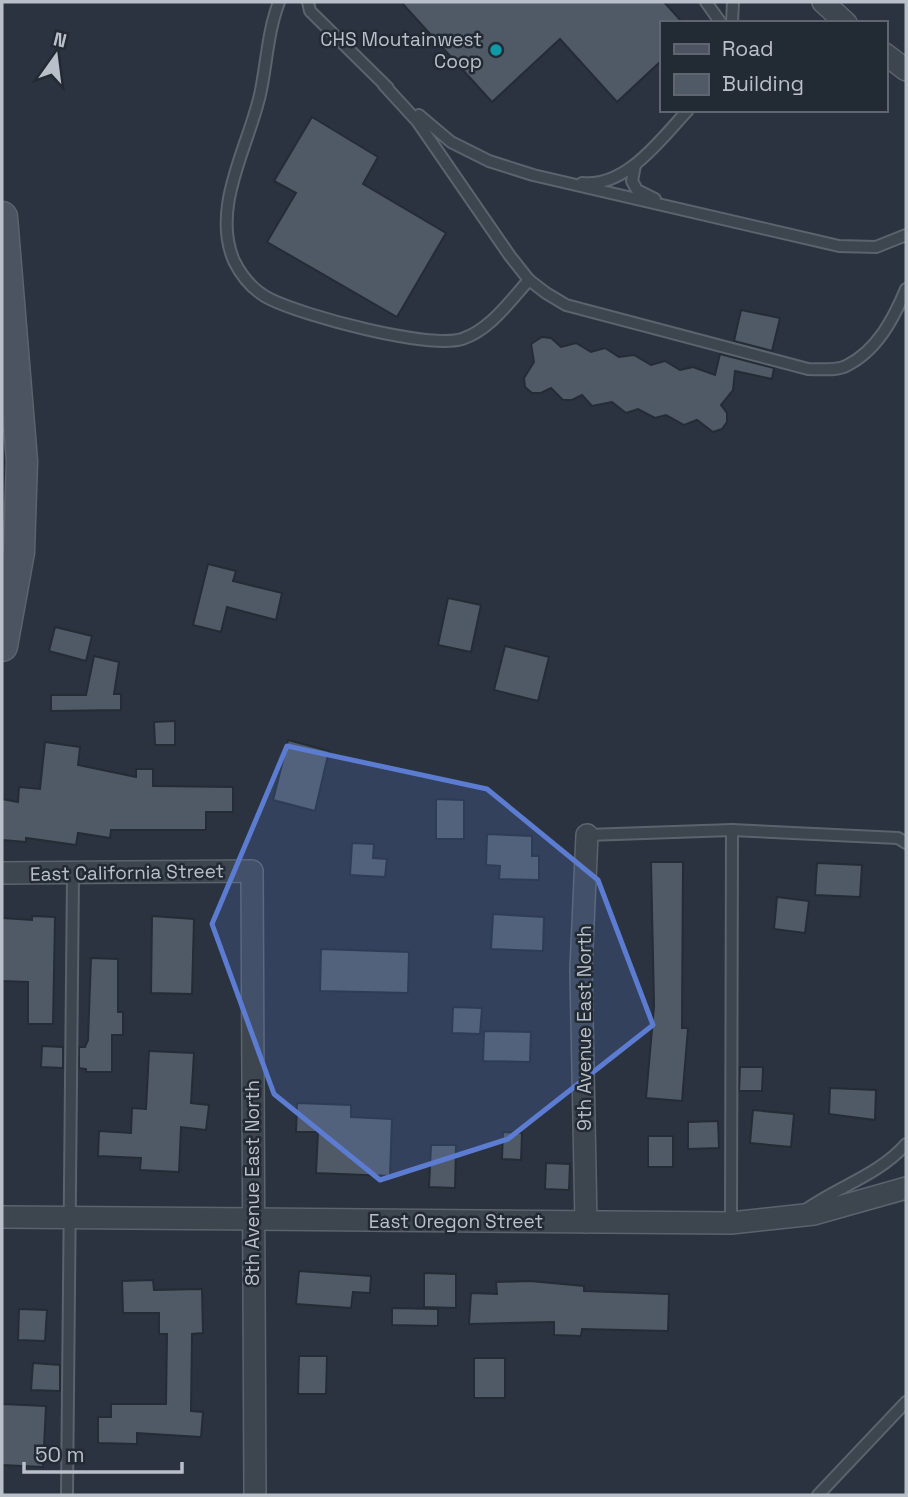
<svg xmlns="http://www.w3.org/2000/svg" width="908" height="1497" font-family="'Space Grotesk',sans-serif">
<rect width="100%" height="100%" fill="#2a333f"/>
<!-- building -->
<g fill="#505a67" stroke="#242c36" stroke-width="2">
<polygon points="401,2 664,2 683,23 661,23 661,61 617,102 560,39 492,102"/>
<polygon points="312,117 378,157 363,184 446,233 397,317 267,242 296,193 274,181"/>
<polygon points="741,310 780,318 772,351 734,341"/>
<polygon points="542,337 551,338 561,347 576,343 591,352 605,348 619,357 634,355 651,365 665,361 680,370 693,367 715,375 720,354 774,368 772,379 735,371 733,390 721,405 727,413 727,422 722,429 713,432 697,420 684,425 666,415 655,418 638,409 626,413 612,402 592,406 582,395 572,400 563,400 551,388 541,393 532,393 525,387 524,378 534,362 531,344"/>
<polygon points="208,564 236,571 233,581 282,593 276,620 227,607 221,632 193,625"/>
<polygon points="448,598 481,605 471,652 438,645"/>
<polygon points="55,627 92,636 86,661 49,651"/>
<polygon points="505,646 549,657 538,701 494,690"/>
<polygon points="94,656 119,662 114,694 121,694 121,710 51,711 51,695 86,695"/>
<polygon points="175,721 175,745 155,745 154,722"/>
<polygon points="288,740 329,751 315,811 273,800"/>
<polygon points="45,742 80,747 78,765 136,777 136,769 153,769 153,786 233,787 233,812 206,812 206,830 111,830 110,838 78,833 76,845 26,838 26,842 2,840 2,799 18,802 19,787 40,789"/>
<polygon points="436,799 464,800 464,839 436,839"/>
<polygon points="487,834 532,836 532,856 539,856 539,880 499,879 500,866 486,865"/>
<polygon points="352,843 374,844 373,858 387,859 385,877 350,875"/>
<polygon points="651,862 683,862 682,1028 688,1028 682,1101 646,1098 654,1006"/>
<polygon points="817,863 862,865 860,897 815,895"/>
<polygon points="777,897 809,901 805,933 774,929"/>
<polygon points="493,914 544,917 543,951 491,949"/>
<polygon points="32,916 55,917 53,1024 28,1024 28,982 2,981 2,918 32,920"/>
<polygon points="152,916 194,919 192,994 151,993"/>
<polygon points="321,949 409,952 408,993 320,991"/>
<polygon points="91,958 118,959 118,1012 123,1012 123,1035 112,1035 112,1072 86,1072 86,1069 79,1068 79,1047 85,1047 88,1040"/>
<polygon points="453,1007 482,1008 480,1034 452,1033"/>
<polygon points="484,1031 531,1032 530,1062 483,1061"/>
<polygon points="42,1046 63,1047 63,1068 41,1067"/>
<polygon points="149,1051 194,1053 191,1103 209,1105 206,1130 181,1127 179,1172 140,1170 141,1158 98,1156 99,1131 131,1133 132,1108 146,1109"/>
<polygon points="740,1067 763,1067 762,1091 739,1091"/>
<polygon points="830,1088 876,1090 875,1120 829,1114"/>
<polygon points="297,1103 351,1105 351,1117 392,1119 390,1176 316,1173 318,1132 296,1132"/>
<polygon points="753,1110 794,1114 791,1147 750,1143"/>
<polygon points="718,1121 719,1148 688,1149 688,1122"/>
<polygon points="503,1132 522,1133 521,1160 502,1159"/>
<rect x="648" y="1136" width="25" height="31"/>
<polygon points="431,1145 456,1145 455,1188 429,1187"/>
<polygon points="546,1163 570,1164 569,1190 545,1189"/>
<polygon points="299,1271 371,1276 370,1293 353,1292 351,1308 296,1304"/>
<polygon points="424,1273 456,1274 456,1308 424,1307"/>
<polygon points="153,1280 154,1290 202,1289 203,1333 192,1334 191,1411 203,1412 201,1437 137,1433 137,1444 98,1443 98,1417 111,1417 111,1404 166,1404 167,1334 159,1334 159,1313 123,1313 122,1281"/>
<polygon points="530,1281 584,1286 584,1291 669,1294 668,1331 582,1329 581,1336 554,1335 554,1322 469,1324 471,1293 497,1294 496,1282"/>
<polygon points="392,1308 438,1309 438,1326 392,1325"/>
<polygon points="19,1309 47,1310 45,1341 18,1340"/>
<polygon points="299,1356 327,1356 326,1394 298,1394"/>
<rect x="474" y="1358" width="31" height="40"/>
<polygon points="33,1363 60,1365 60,1391 31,1390"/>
<polygon points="2,1404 46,1406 43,1467 2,1465"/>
</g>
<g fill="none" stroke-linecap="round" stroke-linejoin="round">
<!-- lane casing -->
<g stroke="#5b636c" stroke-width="14">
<g id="lane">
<path d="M 279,2 C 268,31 267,60 261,90 C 251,142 210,206 234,261 C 242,277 254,291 270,299 C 304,316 427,349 462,339 C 490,330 510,301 529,280"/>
<polyline points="308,2 310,11 388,88"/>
<polyline points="706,2 721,23"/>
<polyline points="732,23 733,2"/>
<path d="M 384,85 L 417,121 L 510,256 L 529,280 L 546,293 L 566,305 L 808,369 C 819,369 836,371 846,366 C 877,351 894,318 906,289"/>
<polyline points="419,115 451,142 489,161 533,175 839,246 876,247 906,235"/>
<polyline points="635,165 632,181 637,190 655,199"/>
<path d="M 582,183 C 626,188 661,139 688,110"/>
<polyline points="587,835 732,830 898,838 906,843"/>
<path d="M 804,1211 C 837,1187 879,1175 906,1144"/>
<polyline points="731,1223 732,830"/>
<polyline points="67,1495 73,875"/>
<polyline points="818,1495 906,1402"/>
</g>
</g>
<!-- street casing -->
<g stroke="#5b636c" stroke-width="24">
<g id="street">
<polyline points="823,2 846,23"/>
<polyline points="885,54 906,70"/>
<polyline points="2,873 252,871 255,1495"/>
<polyline points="2,1217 731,1223 814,1214 906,1188"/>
<polyline points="586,1222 581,969 587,835"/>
</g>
</g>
<!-- secondary casing -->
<g stroke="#5b636c" stroke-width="33">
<polyline id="secondary" points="2,217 22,461 19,552 2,646"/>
</g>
<!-- lane -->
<use href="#lane" stroke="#3d454f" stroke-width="10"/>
<!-- street -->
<use href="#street" stroke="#3d454f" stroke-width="21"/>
<!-- secondary -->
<use href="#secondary" stroke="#4c5461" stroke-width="30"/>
</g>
<!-- marked area -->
<path fill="#5c7cd2" fill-opacity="0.2" stroke="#5c7cd2" stroke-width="5" stroke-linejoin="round" d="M 287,746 L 487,789 L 598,880 L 653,1025 L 508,1139 L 380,1180 L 274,1094 L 212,924 Z"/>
<!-- markers -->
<circle fill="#0f9aa8" stroke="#222a34" stroke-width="2.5" cx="496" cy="50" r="7"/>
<g text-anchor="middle" stroke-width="5" stroke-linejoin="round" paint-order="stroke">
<!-- poi labels -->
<g font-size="19" fill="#bac0c9" stroke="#222a34" text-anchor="end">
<text x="482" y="46">CHS Moutainwest<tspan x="482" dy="22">Coop</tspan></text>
</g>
<!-- street labels -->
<g font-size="19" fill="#bac0c9" stroke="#222a34">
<text transform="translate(127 872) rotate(-1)" y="7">East California Street</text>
<text transform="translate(584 1028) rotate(-90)" y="7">9th Avenue East North</text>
<text transform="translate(252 1183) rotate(-90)" y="7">8th Avenue East North</text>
<text x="456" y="1228">East Oregon Street</text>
</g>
</g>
<!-- border -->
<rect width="908" height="1497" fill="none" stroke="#bac0c9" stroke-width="7"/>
<!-- legend -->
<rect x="660" y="21" width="228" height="91" fill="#222a34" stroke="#5f6670" stroke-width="2"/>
<rect x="674" y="44" width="35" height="10" fill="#4c5461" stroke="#5f6670" stroke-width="2"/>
<text x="722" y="56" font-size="21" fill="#bac0c9">Road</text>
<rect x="674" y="74" width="35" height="21" fill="#505a67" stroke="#5f6670" stroke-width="2"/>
<text x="722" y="91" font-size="21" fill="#bac0c9">Building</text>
<!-- north arrow -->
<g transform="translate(56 56) rotate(14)" stroke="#222a34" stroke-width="5" paint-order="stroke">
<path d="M0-5L12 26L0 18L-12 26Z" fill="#bac0c9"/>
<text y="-10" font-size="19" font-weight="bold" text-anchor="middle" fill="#bac0c9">N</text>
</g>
<!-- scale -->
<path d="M24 1462v10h158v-10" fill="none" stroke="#bac0c9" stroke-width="3.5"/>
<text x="35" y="1462" font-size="21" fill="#bac0c9" stroke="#222a34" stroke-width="5" paint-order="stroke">50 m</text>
</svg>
